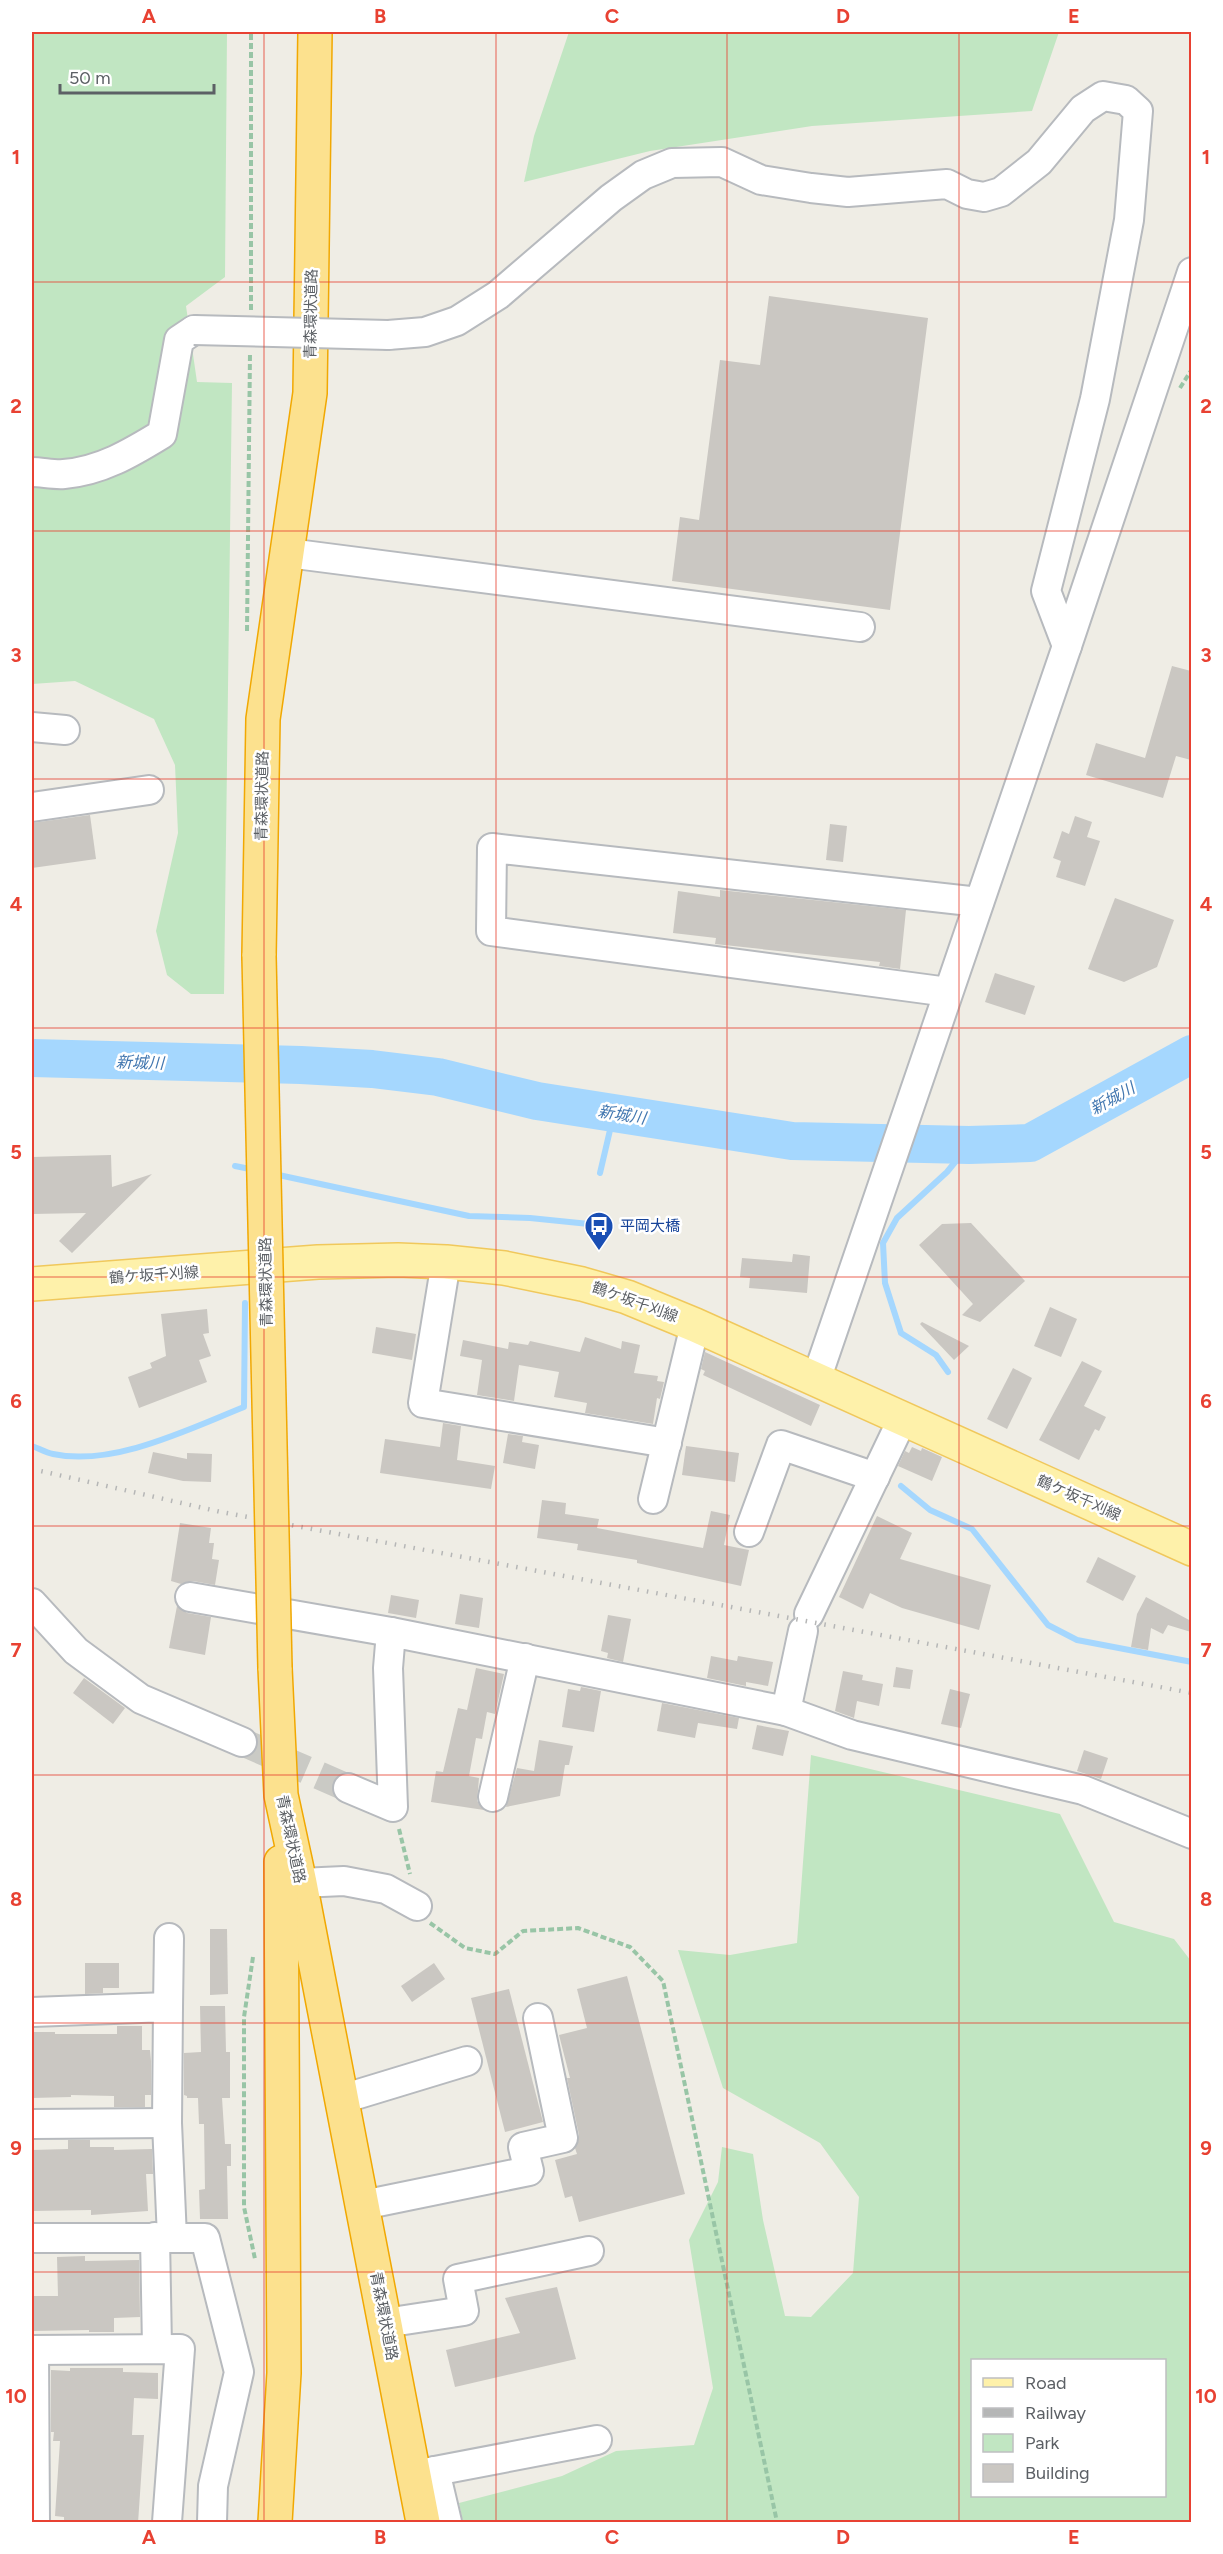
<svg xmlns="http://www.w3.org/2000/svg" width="1223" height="2554" font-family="Figtree,'Noto Sans JP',sans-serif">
<rect width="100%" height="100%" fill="#efede5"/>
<!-- green -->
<g fill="#c1e6c2" fill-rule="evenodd">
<polygon points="32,32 227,32 225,277 186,306 197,382 232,383 224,994 191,994 167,975 156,931 178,833 175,765 154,719 75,681 32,684"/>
<polygon points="569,32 1059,32 1032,111 812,126 650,151 524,182 534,136"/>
<path d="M 811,1755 L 1060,1814 L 1114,1922 L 1174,1939 L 1191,1961 L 1191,2522 L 463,2522 L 459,2503 L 562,2476 L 616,2451 L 694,2445 L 713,2388 L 689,2240 L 718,2182 L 722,2147 L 753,2154 L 763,2220 L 785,2316 L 811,2317 L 853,2273 L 859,2197 L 820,2143 L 723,2088 L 678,1950 L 730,1955 L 797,1943 ZM 972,2360 L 1164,2360 L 1164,2496 L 972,2496 Z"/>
</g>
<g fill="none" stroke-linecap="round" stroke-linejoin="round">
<!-- stream -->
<g stroke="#a5d7fe" stroke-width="6">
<polyline points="235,1166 255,1170"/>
<polyline points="600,1173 614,1113"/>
<polyline points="274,1174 469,1216 530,1218 589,1224"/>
<polyline points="948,1372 936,1355 901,1333 885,1283 883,1243 897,1218 947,1172 969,1145"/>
<path d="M 32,1446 C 38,1448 46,1453 53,1454 C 113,1467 189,1429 244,1407 L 245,1303"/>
<polyline points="901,1486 930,1510 972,1529 1048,1625 1077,1640 1192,1662"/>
</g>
<!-- river -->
<polyline stroke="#a5d7fe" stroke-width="38" points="32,1058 301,1065 372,1069 438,1077 537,1101 792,1141 969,1145 1030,1143 1192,1054"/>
</g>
<!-- building -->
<g fill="#cac7c2">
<polygon points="769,296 928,318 890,610 672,581 680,517 699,520 720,360 760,365"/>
<polygon points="1172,666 1191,671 1191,760 1176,756 1163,798 1086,775 1096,743 1145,758"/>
<polygon points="90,815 96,859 32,868 32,823"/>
<polygon points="1075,816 1092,822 1087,837 1100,841 1085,886 1056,877 1061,861 1053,858 1062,831 1069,834"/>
<polygon points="830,824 847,826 843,862 826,860"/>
<polygon points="720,890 906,910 900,969 879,966 880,962 715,944 716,938 673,933 678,891 720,897"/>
<polygon points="1115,898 1174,920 1157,967 1124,982 1088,969"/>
<polygon points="995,973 1035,986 1025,1015 985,1002"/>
<polygon points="111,1155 112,1187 152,1174 72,1253 59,1241 86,1213 32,1214 32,1157"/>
<polygon points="971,1223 1025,1281 980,1322 962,1315 973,1304 919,1245 942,1224"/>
<polygon points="793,1254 810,1256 807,1293 749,1288 750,1278 740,1277 742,1258 792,1262"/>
<polygon points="1050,1307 1077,1319 1061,1357 1034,1346"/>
<polygon points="207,1309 209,1333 203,1334 211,1356 199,1360 207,1382 139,1408 128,1377 152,1368 150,1363 166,1356 161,1314"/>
<polygon points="922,1322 969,1346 954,1360 920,1324"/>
<polygon points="376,1327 416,1334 412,1360 372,1353"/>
<polygon points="585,1337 621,1349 622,1341 640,1345 634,1373 658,1376 657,1381 664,1382 660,1399 657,1398 653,1424 585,1413 587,1403 554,1397 559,1372 519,1365 514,1401 477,1395 482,1360 460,1356 463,1340 508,1349 509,1342 528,1345 530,1341 580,1352"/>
<polygon points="705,1352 820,1405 811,1426 703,1375 705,1371 701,1369"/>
<polygon points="1082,1361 1102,1371 1084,1406 1106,1417 1099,1431 1095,1429 1079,1460 1039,1440"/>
<polygon points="1013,1368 1032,1378 1007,1429 987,1419"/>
<polygon points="443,1423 461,1426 457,1460 495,1466 491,1489 380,1473 385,1439 440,1447"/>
<polygon points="508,1434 523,1436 522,1442 539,1445 535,1469 503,1463"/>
<polygon points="686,1446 739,1453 735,1482 682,1475"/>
<polygon points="912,1447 921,1451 922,1448 942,1457 932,1481 898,1466 905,1451 909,1453"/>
<polygon points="153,1452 187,1459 187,1453 212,1454 211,1482 183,1481 148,1473"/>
<polygon points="542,1500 566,1503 565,1514 599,1519 597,1528 703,1548 711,1511 730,1515 724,1545 749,1550 741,1586 637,1563 637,1560 577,1550 578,1544 537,1538"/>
<polygon points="877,1516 912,1533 900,1559 991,1585 979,1630 902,1608 870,1593 863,1609 839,1597"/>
<polygon points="180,1523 211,1528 209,1543 214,1543 212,1559 219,1560 215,1585 193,1581 181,1584 171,1581"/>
<polygon points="1098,1557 1136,1576 1123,1601 1086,1582"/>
<polygon points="460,1594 483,1598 479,1628 455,1624"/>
<polygon points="391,1595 419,1600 416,1618 388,1613"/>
<polygon points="1146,1597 1191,1621 1191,1632 1168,1625 1163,1634 1151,1628 1148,1650 1131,1647 1137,1614"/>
<polygon points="177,1606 187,1613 211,1617 205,1655 169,1648"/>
<polygon points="608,1615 631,1619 623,1662 607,1658 608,1653 601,1651"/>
<polygon points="711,1656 737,1661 738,1656 773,1662 768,1686 746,1682 746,1686 707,1678"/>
<polygon points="896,1667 913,1670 910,1689 893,1687"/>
<polygon points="476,1668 504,1674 495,1714 487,1712 482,1739 476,1738 469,1776 479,1778 477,1801 484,1810 431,1802 436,1771 443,1772 458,1708 467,1710"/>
<polygon points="843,1671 863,1675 862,1680 883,1684 879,1706 857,1701 854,1718 835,1711"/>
<polygon points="84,1678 125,1708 113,1724 73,1693"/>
<polygon points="581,1687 601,1691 594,1732 562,1727 568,1689 580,1691"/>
<polygon points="950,1689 970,1694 961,1728 941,1724"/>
<polygon points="662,1703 739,1718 737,1729 698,1723 695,1738 657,1731"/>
<polygon points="757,1725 789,1731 783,1756 752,1749"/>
<polygon points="539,1740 573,1746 569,1765 565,1765 560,1796 506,1807 517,1768 534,1771"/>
<polygon points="1084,1750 1108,1758 1101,1779 1077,1771"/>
<polygon points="210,1929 227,1929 228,1994 210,1995"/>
<polygon points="85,1963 119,1963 119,1988 103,1988 103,1993 85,1994"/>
<polygon points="434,1963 445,1979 412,2002 401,1986"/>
<polygon points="627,1976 685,2194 579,2222 572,2196 565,2198 555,2160 577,2154 575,2148 579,2135 567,2078 570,2078 559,2035 587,2028 577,1989"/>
<polygon points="509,1989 543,2122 505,2132 471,1998"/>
<polygon points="200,2006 225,2006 226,2052 230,2052 230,2098 222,2098 225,2144 231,2144 231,2166 227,2166 228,2219 200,2219 199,2190 205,2189 204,2124 199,2124 198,2098 187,2098 187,2096 184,2095 184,2053 201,2052"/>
<polygon points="117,2026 142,2026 142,2050 150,2050 151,2061 151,2095 145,2095 145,2107 114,2107 114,2096 71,2095 71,2097 32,2098 32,2032 55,2032 55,2034 117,2034"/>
<polygon points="68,2140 90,2140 90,2147 114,2147 114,2150 152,2149 153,2174 146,2174 148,2211 91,2215 91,2210 32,2211 32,2150 68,2149"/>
<polygon points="85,2256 85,2261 139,2260 140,2317 114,2318 114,2332 89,2332 89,2330 32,2331 32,2296 58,2296 57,2257"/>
<polygon points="557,2287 576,2359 455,2387 446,2350 520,2333 505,2298"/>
<polygon points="70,2368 123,2368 123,2372 158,2373 158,2399 134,2398 132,2435 144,2435 138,2523 64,2523 64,2517 55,2516 60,2441 53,2441 54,2432 51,2432 51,2370 70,2371"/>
</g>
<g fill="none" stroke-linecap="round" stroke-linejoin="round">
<!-- minor-tunnel -->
<polyline stroke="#cacac5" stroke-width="28" stroke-dasharray="28 14" stroke-linecap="butt" points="242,1742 348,1788"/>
<!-- minor casing -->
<g stroke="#b7babe" stroke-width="32">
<g id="minor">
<polyline points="388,335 425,332 457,321 498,295 611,198 643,175 672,163 722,162 761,180 811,188 848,192 947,184 967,194 984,197 1001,192 1039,162 1083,109 1103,96 1126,100 1138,111 1129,220 1095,399 1046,591 1067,646"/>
<path d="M 32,472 C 42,472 54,475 64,474 C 101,471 131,453 162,434 L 179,340 L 194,330"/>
<polyline points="288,553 860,627"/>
<polyline points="32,727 65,730"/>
<polyline points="32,807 149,790"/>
<polyline points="948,992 491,931 492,848 979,902"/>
<polyline points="446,1262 423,1403 667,1443"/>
<polyline points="816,1380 1067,646 1192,272"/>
<polyline points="653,1499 695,1325"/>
<polyline points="749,1532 781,1445 875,1477"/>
<polyline points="190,1597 391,1632"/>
<polyline points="32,1603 76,1651 141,1699 242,1742"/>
<polyline points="809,1614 903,1418"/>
<polyline points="786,1711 803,1631"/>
<polyline points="348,1788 393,1807 388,1668 391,1632 786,1711 852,1735 1083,1790 1192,1834"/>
<polyline points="493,1797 525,1658"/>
<polyline points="300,1883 344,1881 386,1889 417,1906"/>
<polyline points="168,2007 169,1938"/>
<polyline points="32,2012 168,2007 167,2123 172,2238"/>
<polyline points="342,2099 467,2061"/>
<polyline points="32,2124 167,2123"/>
<polyline points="363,2205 529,2171 523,2147 563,2138 538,2018"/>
<polyline points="155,2237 157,2347"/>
<polyline points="32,2238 205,2238 239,2372 213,2486 212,2522"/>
<polyline points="385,2323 464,2311 458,2279 589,2251"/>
<polyline points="32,2350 180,2349 167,2522"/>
<polyline points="34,2350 35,2522"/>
<polyline points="435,2471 447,2522"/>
<polyline points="414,2475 597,2440"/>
</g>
</g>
<!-- major casing -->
<g stroke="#f0c85c" stroke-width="36">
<polyline id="major" points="32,1284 318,1262 398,1260 446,1262 504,1268 582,1284 627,1297 695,1325 1192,1549"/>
</g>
<!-- highway casing -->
<g stroke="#f1a802" stroke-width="36">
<g id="highway">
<polyline points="259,956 263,719 310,393 315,32"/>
<polyline points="275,1668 281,1795 300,1883 423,2522"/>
<polyline points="275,2522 284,2373 281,1862"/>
</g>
</g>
<!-- path -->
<g stroke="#98c5a6" stroke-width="4" stroke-dasharray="6 3" stroke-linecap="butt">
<polyline points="251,310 251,32"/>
<polyline points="1180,388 1192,369"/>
<polyline points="247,631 250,353"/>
<polyline points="399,1829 410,1874"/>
<polyline points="430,1923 465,1948 495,1954 523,1931 578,1928 630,1947 663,1981 777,2522"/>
<polyline points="253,1957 244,2017 244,2207 255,2259"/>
</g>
<!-- minor -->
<use href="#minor" stroke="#fff" stroke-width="28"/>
<!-- major -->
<use href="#major" stroke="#fef1aa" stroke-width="33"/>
<!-- highway -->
<use href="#highway" stroke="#fce18e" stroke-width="33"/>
<!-- rail -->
<polyline stroke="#b5b6b6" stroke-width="4.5" stroke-dasharray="1.5 8" stroke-linecap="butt" points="32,1469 221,1512 1192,1693"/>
<!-- minor-bridge casing -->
<g stroke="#b7babe" stroke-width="32" stroke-linecap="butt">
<polyline id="minor-bridge" points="194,330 388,335"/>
</g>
<!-- highway-bridge casing -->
<g stroke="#f1a802" stroke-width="36" stroke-linecap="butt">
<polyline id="highway-bridge" points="259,956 275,1668"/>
</g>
<!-- minor-bridge -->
<use href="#minor-bridge" stroke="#fff" stroke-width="28"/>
<!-- highway-bridge -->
<use href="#highway-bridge" stroke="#fce18e" stroke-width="33"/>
</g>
<!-- grid -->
<path fill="none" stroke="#e84132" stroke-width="1.5" stroke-opacity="0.55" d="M 264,32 L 264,2522M 496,32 L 496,2522M 727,32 L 727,2522M 959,32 L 959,2522M 32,282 L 1192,282M 32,531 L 1192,531M 32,779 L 1192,779M 32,1028 L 1192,1028M 32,1277 L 1192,1277M 32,1526 L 1192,1526M 32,1775 L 1192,1775M 32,2023 L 1192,2023M 32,2272 L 1192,2272"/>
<!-- icons -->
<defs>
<g id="bus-pin" transform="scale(1.5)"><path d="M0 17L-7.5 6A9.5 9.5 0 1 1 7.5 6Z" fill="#1a4fb4" stroke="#fff"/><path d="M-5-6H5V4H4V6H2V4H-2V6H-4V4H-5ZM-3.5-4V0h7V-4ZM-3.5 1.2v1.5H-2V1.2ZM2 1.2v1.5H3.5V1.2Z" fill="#fff"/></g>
</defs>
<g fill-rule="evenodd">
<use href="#bus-pin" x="599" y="1226"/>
</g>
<g text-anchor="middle" stroke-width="5" stroke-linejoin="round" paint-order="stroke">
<!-- street labels -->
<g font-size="15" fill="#5c6065" stroke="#fff">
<text transform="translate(311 314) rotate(-89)" y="5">青森環状道路</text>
<text transform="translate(262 796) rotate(-89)" y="5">青森環状道路</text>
<text transform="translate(154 1275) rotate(-4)" y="5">鶴ケ坂千刈線</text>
<text transform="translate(266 1282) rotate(-91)" y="5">青森環状道路</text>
<text transform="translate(635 1302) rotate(20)" y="5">鶴ケ坂千刈線</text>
<text transform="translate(1079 1498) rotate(24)" y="5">鶴ケ坂千刈線</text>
<text transform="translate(291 1839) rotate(78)" y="5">青森環状道路</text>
<text transform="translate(384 2316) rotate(79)" y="5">青森環状道路</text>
</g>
<!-- transit labels -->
<g font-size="15" fill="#164399" stroke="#fff" text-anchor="start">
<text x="620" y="1231">平岡大橋</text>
</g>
<!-- water labels -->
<g font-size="16" font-style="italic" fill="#4277b0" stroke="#fff">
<text transform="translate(140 1062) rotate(2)" y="6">新城川</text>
<text transform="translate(1112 1098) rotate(-29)" y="6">新城川</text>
<text transform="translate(622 1114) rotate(9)" y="6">新城川</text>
</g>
</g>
<!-- border -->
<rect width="1223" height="2554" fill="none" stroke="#ffffff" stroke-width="66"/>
<!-- legend -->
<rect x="971" y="2359" width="195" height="138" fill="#ffffff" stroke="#bebfc1" stroke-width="1.5"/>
<rect x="983" y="2378" width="30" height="9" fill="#fef1aa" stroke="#bebfc1" stroke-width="1.5"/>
<text x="1025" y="2389" font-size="18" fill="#5c6065">Road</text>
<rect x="983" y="2408" width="30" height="9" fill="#b5b6b6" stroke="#bebfc1" stroke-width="1.5"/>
<text x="1025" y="2419" font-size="18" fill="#5c6065">Railway</text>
<rect x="983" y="2434" width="30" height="18" fill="#c1e6c2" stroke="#bebfc1" stroke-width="1.5"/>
<text x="1025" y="2449" font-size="18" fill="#5c6065">Park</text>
<rect x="983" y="2464" width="30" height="18" fill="#cac7c2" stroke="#bebfc1" stroke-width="1.5"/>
<text x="1025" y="2479" font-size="18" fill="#5c6065">Building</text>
<!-- scale -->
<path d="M60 84v9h154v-9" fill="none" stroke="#5c6065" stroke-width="3"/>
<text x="69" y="84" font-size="18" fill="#5c6065" stroke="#ffffff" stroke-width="4.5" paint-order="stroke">50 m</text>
<rect x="33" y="33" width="1157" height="2488" fill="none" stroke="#e84132" stroke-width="2"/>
<g font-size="20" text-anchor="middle" font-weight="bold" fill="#e84132">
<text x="149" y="23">A</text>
<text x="380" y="23">B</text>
<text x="612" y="23">C</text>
<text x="843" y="23">D</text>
<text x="1074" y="23">E</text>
<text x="16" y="164">1</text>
<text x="1206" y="164">1</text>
<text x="16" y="413">2</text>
<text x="1206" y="413">2</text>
<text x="16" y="662">3</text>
<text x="1206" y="662">3</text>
<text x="16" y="911">4</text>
<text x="1206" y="911">4</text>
<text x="16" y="1159">5</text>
<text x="1206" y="1159">5</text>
<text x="16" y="1408">6</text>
<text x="1206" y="1408">6</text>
<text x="16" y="1657">7</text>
<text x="1206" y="1657">7</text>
<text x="16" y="1906">8</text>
<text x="1206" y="1906">8</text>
<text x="16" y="2155">9</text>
<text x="1206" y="2155">9</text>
<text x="16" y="2403">10</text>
<text x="1206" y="2403">10</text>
<text x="149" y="2544">A</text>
<text x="380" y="2544">B</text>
<text x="612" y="2544">C</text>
<text x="843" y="2544">D</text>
<text x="1074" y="2544">E</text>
</g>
</svg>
